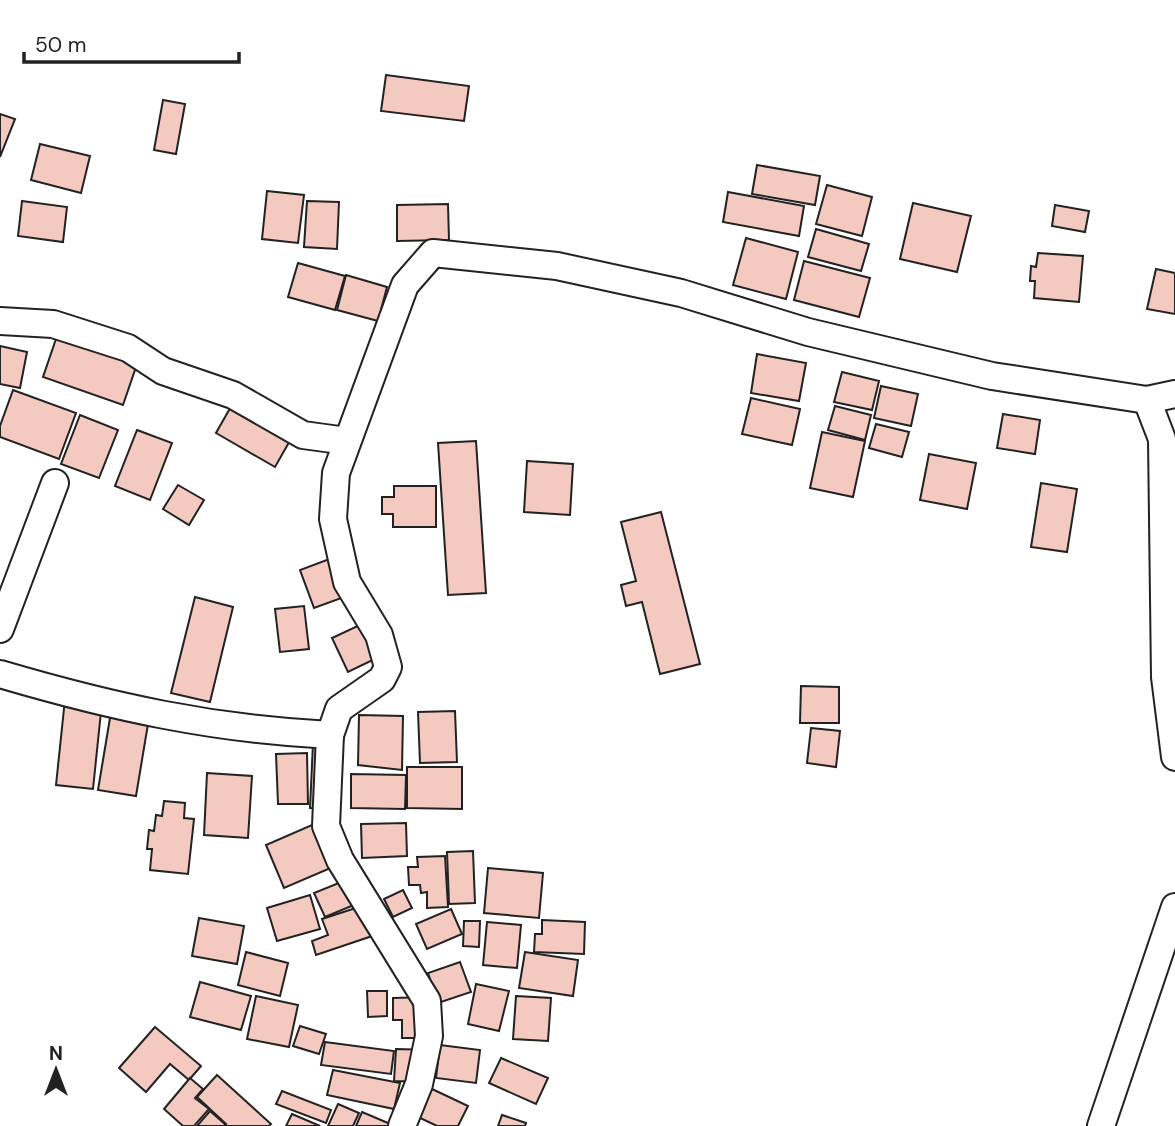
<svg xmlns="http://www.w3.org/2000/svg" width="1175" height="1126" font-family="'DM Sans',sans-serif">
<rect width="100%" height="100%" fill="#fff"/>
<!-- building -->
<g fill="#f3c9c0" stroke="#222" stroke-width="2">
<polygon points="386,75 469,86 464,121 381,111"/>
<polygon points="163,100 185,104 176,154 154,150"/>
<polygon points="0,114 15,119 0,157"/>
<polygon points="40,144 90,156 81,193 31,180"/>
<polygon points="757,165 820,176 815,205 752,194"/>
<polygon points="827,185 872,197 862,236 816,224"/>
<polygon points="267,191 304,195 298,243 262,239"/>
<polygon points="728,192 804,206 799,236 723,222"/>
<polygon points="22,201 67,207 63,242 18,236"/>
<polygon points="307,201 339,202 337,249 304,247"/>
<polygon points="913,203 971,216 957,272 900,259"/>
<polygon points="448,204 449,240 397,241 397,205"/>
<polygon points="1055,205 1089,211 1085,232 1052,226"/>
<polygon points="816,229 869,244 861,271 808,257"/>
<polygon points="746,238 798,252 786,299 733,285"/>
<polygon points="1038,253 1083,256 1079,302 1034,298 1035,281 1030,281 1031,266 1036,267"/>
<polygon points="804,261 870,278 859,317 794,300"/>
<polygon points="298,263 345,276 335,310 288,297"/>
<polygon points="1156,269 1175,273 1175,314 1147,309"/>
<polygon points="346,275 387,287 378,321 337,310"/>
<polygon points="57,336 137,364 123,405 43,377"/>
<polygon points="0,346 27,352 20,388 0,384"/>
<polygon points="757,354 806,363 799,401 751,393"/>
<polygon points="842,372 879,381 872,410 834,402"/>
<polygon points="881,386 918,394 911,426 874,418"/>
<polygon points="13,390 76,413 59,459 0,437 0,426"/>
<polygon points="751,398 800,409 792,445 742,434"/>
<polygon points="233,403 292,437 275,467 216,433"/>
<polygon points="835,406 871,415 865,440 828,430"/>
<polygon points="1003,414 1040,420 1035,454 997,448"/>
<polygon points="80,415 118,430 99,478 61,464"/>
<polygon points="876,424 909,432 902,457 869,448"/>
<polygon points="137,430 172,443 150,500 115,486"/>
<polygon points="822,432 865,441 853,497 810,488"/>
<polygon points="476,441 486,593 448,595 438,443"/>
<polygon points="929,454 976,463 967,509 920,500"/>
<polygon points="527,461 573,464 570,515 524,512"/>
<polygon points="1041,483 1077,489 1067,552 1031,547"/>
<polygon points="178,485 204,500 189,525 163,509"/>
<polygon points="394,486 436,486 436,527 393,527 393,514 382,514 382,497 394,497"/>
<polygon points="661,512 700,664 660,674 642,602 626,606 621,585 636,581 621,522"/>
<polygon points="332,558 347,596 314,608 300,570"/>
<polygon points="195,597 233,607 210,702 171,693"/>
<polygon points="304,606 309,649 280,652 275,609"/>
<polygon points="364,623 381,656 348,672 332,638"/>
<polygon points="801,686 839,687 839,723 800,723"/>
<polygon points="65,699 102,702 93,789 56,785"/>
<polygon points="455,711 457,762 420,763 418,712"/>
<polygon points="111,712 149,718 136,796 98,790"/>
<polygon points="359,715 403,716 402,770 358,765"/>
<polygon points="811,728 840,731 836,767 807,763"/>
<polygon points="313,743 333,744 330,809 310,808"/>
<polygon points="307,753 308,804 278,804 276,754"/>
<polygon points="407,767 462,767 462,809 407,808"/>
<polygon points="207,773 252,776 248,838 204,835"/>
<polygon points="351,774 406,775 405,809 351,808"/>
<polygon points="164,801 185,803 184,818 194,819 188,874 150,870 152,849 147,849 149,830 154,831 156,815 162,816"/>
<polygon points="328,818 347,861 284,888 266,845"/>
<polygon points="406,823 407,856 362,858 361,824"/>
<polygon points="473,851 475,903 449,904 447,852"/>
<polygon points="445,856 448,907 427,908 427,892 421,893 420,885 409,885 408,867 418,867 417,857"/>
<polygon points="488,868 543,873 539,918 484,913"/>
<polygon points="356,876 366,900 325,917 314,893"/>
<polygon points="403,890 412,908 393,917 384,899"/>
<polygon points="310,895 320,929 277,941 267,908"/>
<polygon points="374,902 384,932 316,955 312,941 328,935 322,919"/>
<polygon points="451,909 462,934 427,949 416,924"/>
<polygon points="199,918 244,926 237,964 192,956"/>
<polygon points="542,920 585,922 584,954 534,952 535,934 542,934"/>
<polygon points="464,921 480,921 479,947 463,946"/>
<polygon points="487,922 521,925 517,968 483,965"/>
<polygon points="246,952 288,963 280,996 238,985"/>
<polygon points="525,952 578,960 573,996 519,988"/>
<polygon points="460,962 471,992 438,1003 428,973"/>
<polygon points="200,982 251,996 241,1030 190,1017"/>
<polygon points="476,984 509,991 499,1031 468,1024"/>
<polygon points="367,991 387,991 387,1016 368,1017"/>
<polygon points="256,996 298,1005 289,1047 247,1039"/>
<polygon points="516,996 551,998 548,1041 513,1039"/>
<polygon points="429,997 429,1038 402,1038 402,1020 393,1020 393,998"/>
<polygon points="300,1026 326,1034 319,1054 293,1046"/>
<polygon points="155,1027 201,1066 189,1080 170,1064 146,1092 119,1068"/>
<polygon points="325,1042 394,1051 391,1074 321,1065"/>
<polygon points="440,1045 480,1050 476,1083 436,1078"/>
<polygon points="396,1049 431,1050 429,1082 394,1081"/>
<polygon points="501,1058 548,1078 536,1104 489,1083"/>
<polygon points="333,1070 400,1083 394,1109 327,1095"/>
<polygon points="217,1075 271,1124 269,1126 225,1126 226,1124 197,1097"/>
<polygon points="190,1078 203,1089 195,1098 209,1109 194,1126 183,1126 164,1109"/>
<polygon points="430,1088 468,1106 458,1126 437,1126 416,1116"/>
<polygon points="282,1091 331,1110 326,1123 276,1104"/>
<polygon points="338,1104 359,1113 353,1126 328,1126"/>
<polygon points="210,1111 226,1125 224,1126 197,1126"/>
<polygon points="362,1112 395,1126 356,1126"/>
<polygon points="292,1114 320,1126 286,1126"/>
<polygon points="502,1115 526,1123 525,1126 498,1126"/>
</g>
<g fill="none" stroke-linecap="round" stroke-linejoin="round">
<!-- minor casing -->
<g stroke="#222" stroke-width="30">
<g id="minor">
<polyline points="0,321 53,324 128,348 163,371 233,395 303,435 347,441"/>
<polyline points="1147,400 1162,439 1165,677 1175,757"/>
<polyline points="0,629 55,483"/>
<path d="M 0,674 C 112,707 212,729 330,735 L 326,826 L 340,860 L 427,1001 L 429,1036 L 419,1084 L 402,1126"/>
<polyline points="330,735 339,709 382,679 388,667 379,635 347,582 333,519 336,473 405,285 433,253 557,266 681,293 808,332 992,376 1147,400 1175,394"/>
<polyline points="1101,1126 1175,907"/>
</g>
</g>
<!-- minor -->
<use href="#minor" stroke="#fff" stroke-width="26"/>
</g>
<!-- north arrow -->
<g transform="translate(56 1070)" stroke="#ffffff" stroke-width="5" paint-order="stroke">
<path d="M0-5L12 26L0 18L-12 26Z" fill="#222222"/>
<text y="-10" font-size="19" font-weight="bold" text-anchor="middle" fill="#222222">N</text>
</g>
<!-- scale -->
<path d="M24 52v10h215v-10" fill="none" stroke="#222222" stroke-width="3.5"/>
<text x="35" y="52" font-size="21" fill="#222222" stroke="#ffffff" stroke-width="5" paint-order="stroke">50 m</text>
</svg>
